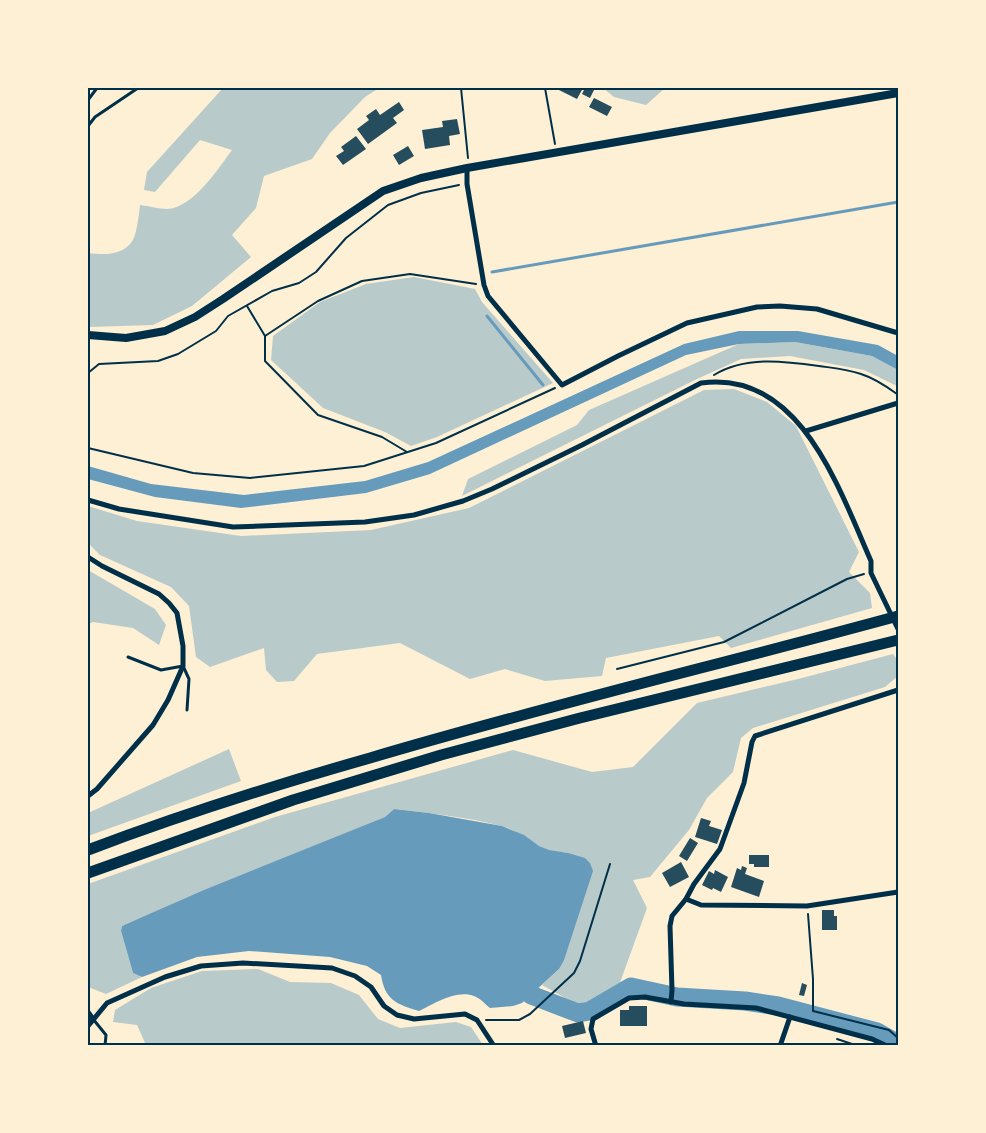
<svg xmlns="http://www.w3.org/2000/svg" width="986" height="1133" font-family="Manrope,sans-serif">
<rect width="100%" height="100%" fill="#fdf0d5"/>
<!-- green -->
<g fill="#b9caca">
<path d="M 223,88 L 379,88 L 365,97 L 330,133 L 312,159 L 264,176 L 256,208 L 232,235 L 251,257 L 192,306 L 153,325 L 88,327 L 88,253 C 104,255 123,256 133,240 C 137,232 139,214 140,205 C 149,206 159,209 167,209 C 193,208 218,169 232,150 L 200,140 L 155,192 L 144,190 L 147,172 Z"/>
<polygon points="603,88 665,88 646,105 614,97"/>
<polygon points="414,277 475,289 482,302 553,383 437,437 411,446 385,432 323,408 271,360 273,336 320,302 366,284"/>
<polygon points="795,342 872,356 898,370 898,383 897,386 864,370 790,356 741,359 697,379 462,496 468,479 577,425 589,410 739,344"/>
<polygon points="734,389 767,402 796,426 859,552 849,572 870,593 872,608 731,648 719,636 606,658 602,676 545,681 505,669 470,679 400,643 317,654 294,681 277,682 266,670 264,648 210,667 196,657 189,606 171,587 100,555 88,543 88,506 137,521 241,536 371,530 469,508 704,390"/>
<polygon points="88,570 155,609 166,625 159,645 133,628 93,622 88,624"/>
<path d="M 893,654 L 898,661 L 898,676 L 885,687 L 753,728 L 741,738 L 733,772 L 707,798 L 689,830 L 650,877 L 633,880 L 647,908 L 618,988 L 589,1005 L 576,1004 L 542,985 L 559,969 L 568,853 C 561,852 554,852 548,850 C 532,845 520,830 501,826 C 466,817 430,813 394,809 L 385,817 L 122,926 L 121,931 L 133,973 L 142,977 L 106,994 L 88,987 L 88,884 L 275,817 L 513,750 L 592,772 L 633,767 L 697,703 L 802,678 Z"/>
<polygon points="229,749 241,781 88,836 88,813"/>
<polygon points="258,969 290,982 331,983 359,995 378,1019 400,1028 456,1022 471,1027 483,1045 146,1045 137,1025 113,1022 115,1010 151,988 202,971"/>
</g>
<!-- water -->
<g fill="#669bbc">
<polygon points="739,331 798,331 878,345 898,356 898,370 872,356 795,342 739,344 686,355 430,474 366,493 241,508 155,497 88,479 88,466 151,484 244,495 365,481 428,462 684,344"/>
<path d="M 394,809 L 429,813 L 502,826 L 524,835 L 539,846 L 549,850 L 568,853 L 585,858 L 590,863 L 593,871 L 564,960 L 559,969 L 522,1003 L 513,1006 L 490,1008 C 485,1004 480,998 474,996 C 457,989 433,1004 419,1011 C 396,1004 385,1000 381,975 L 367,966 L 330,957 L 249,951 L 197,957 L 142,977 L 133,973 L 121,931 L 122,926 L 204,890 L 385,817 Z"/>
</g>
<g fill="none" stroke-linecap="round" stroke-linejoin="round">
<!-- stream -->
<g stroke="#669bbc" stroke-width="3">
<polyline points="492,272 898,202"/>
<polyline points="487,316 543,385"/>
</g>
<!-- river -->
<polyline stroke="#669bbc" stroke-width="19" points="531,995 578,1013 590,1011 631,987 677,997 745,1001 778,1006 877,1032 898,1044"/>
</g>
<!-- building -->
<g fill="#264d5e">
<polygon points="555,88 583,88 577,99"/>
<polygon points="585,88 595,88 590,98 582,94"/>
<polygon points="594,98 612,107 607,116 589,107"/>
<polygon points="399,102 404,110 393,118 397,123 368,144 357,129 369,120 366,116 376,109 380,115"/>
<polygon points="457,119 460,134 449,136 450,145 425,149 422,130 443,127 442,121"/>
<polygon points="356,136 366,149 343,165 336,156 344,151 341,147"/>
<polygon points="408,146 414,156 399,165 393,155"/>
<polygon points="701,818 711,821 709,826 722,830 717,844 695,837"/>
<polygon points="690,838 698,843 687,861 679,856"/>
<polygon points="749,855 769,855 769,867 754,867 754,864 749,864"/>
<polygon points="681,862 689,877 670,887 662,873"/>
<polygon points="742,866 747,868 745,874 764,881 759,897 731,887 737,868 741,870"/>
<polygon points="715,870 728,877 721,892 713,888 712,890 702,885 709,871 714,874"/>
<polygon points="822,910 834,910 834,916 837,916 837,930 822,930"/>
<polygon points="802,983 807,985 804,996 799,995"/>
<polygon points="629,1006 647,1006 647,1026 620,1026 620,1010 629,1010"/>
<polygon points="583,1021 586,1033 565,1038 562,1026"/>
</g>
<g fill="none" stroke-linecap="round" stroke-linejoin="round">
<!-- path -->
<g stroke="#003049" stroke-width="2">
<polyline points="461,88 468,158"/>
<polyline points="545,88 555,144"/>
<polyline points="247,306 265,336 265,361 318,415 382,437 407,452"/>
<polyline points="265,336 318,301 362,281 410,274 476,284"/>
<polyline points="88,373 99,364 158,361 178,354 216,331 228,316 272,291 299,283 316,272 346,238 388,205 421,193 459,185"/>
<path d="M 714,375 C 745,356 784,361 819,366 C 833,368 847,369 861,374 C 874,378 886,386 897,394"/>
<polyline points="88,448 193,473 250,478 364,466 436,443 555,388"/>
<polyline points="617,669 724,642 847,579 864,574"/>
<polyline points="808,914 813,979 813,1011 889,1030 898,1038"/>
<polyline points="486,1020 519,1020 530,1014 574,973 580,961 610,864"/>
<polyline points="837,1039 858,1046"/>
</g>
<!-- service -->
<g stroke="#003049" stroke-width="3">
<polyline points="88,100 97,88"/>
<polyline points="88,126 95,117 138,88"/>
<polyline points="128,657 161,670 183,666 189,679 187,710"/>
<polyline points="93,1019 106,1035 105,1046"/>
</g>
<!-- minor -->
<g stroke="#003049" stroke-width="5">
<polyline points="467,168 467,184 484,285 488,296 562,385 618,356 687,323 757,307 780,306 817,309 898,333"/>
<polyline points="806,431 898,403"/>
<path d="M 88,500 L 119,509 L 233,527 L 365,522 L 414,515 L 463,501 L 492,489 L 582,445 L 701,383 C 800,369 839,489 871,561 L 871,573 L 898,629"/>
<polyline points="88,557 102,566 159,594 169,603 177,613 183,646 183,666 168,700 153,725 97,789 88,796"/>
<polyline points="686,899 701,905 807,906 898,892"/>
<polyline points="671,1002 672,990 670,926 672,916 686,899 694,884 720,849 744,783 752,742 755,736 898,690"/>
<polyline points="88,1012 93,1019"/>
<polyline points="88,1026 107,1003 165,977 201,966 243,963 332,968 355,976 371,987 384,1006 397,1015 414,1019 465,1014 477,1020 494,1046"/>
<polyline points="596,1046 591,1029 593,1019 629,998 645,997 684,1004 756,1008 872,1039 887,1046"/>
<polyline points="780,1046 790,1017"/>
</g>
<!-- tertiary -->
<polyline stroke="#003049" stroke-width="8" points="88,335 126,338 165,331 195,317 223,299 383,191 421,178 467,168 898,93"/>
<!-- motorway -->
<g stroke="#003049" stroke-width="11">
<path d="M 88,850 C 180,815 275,785 370,758 C 545,706 722,664 898,616"/>
<polyline points="88,873 293,800 441,755 580,718 898,640"/>
</g>
</g>
<!-- border -->
<rect width="986" height="1133" fill="none" stroke="#fdf0d5" stroke-width="178"/>
<rect x="89" y="89" width="808" height="955" fill="none" stroke="#003049" stroke-width="2"/>
</svg>
